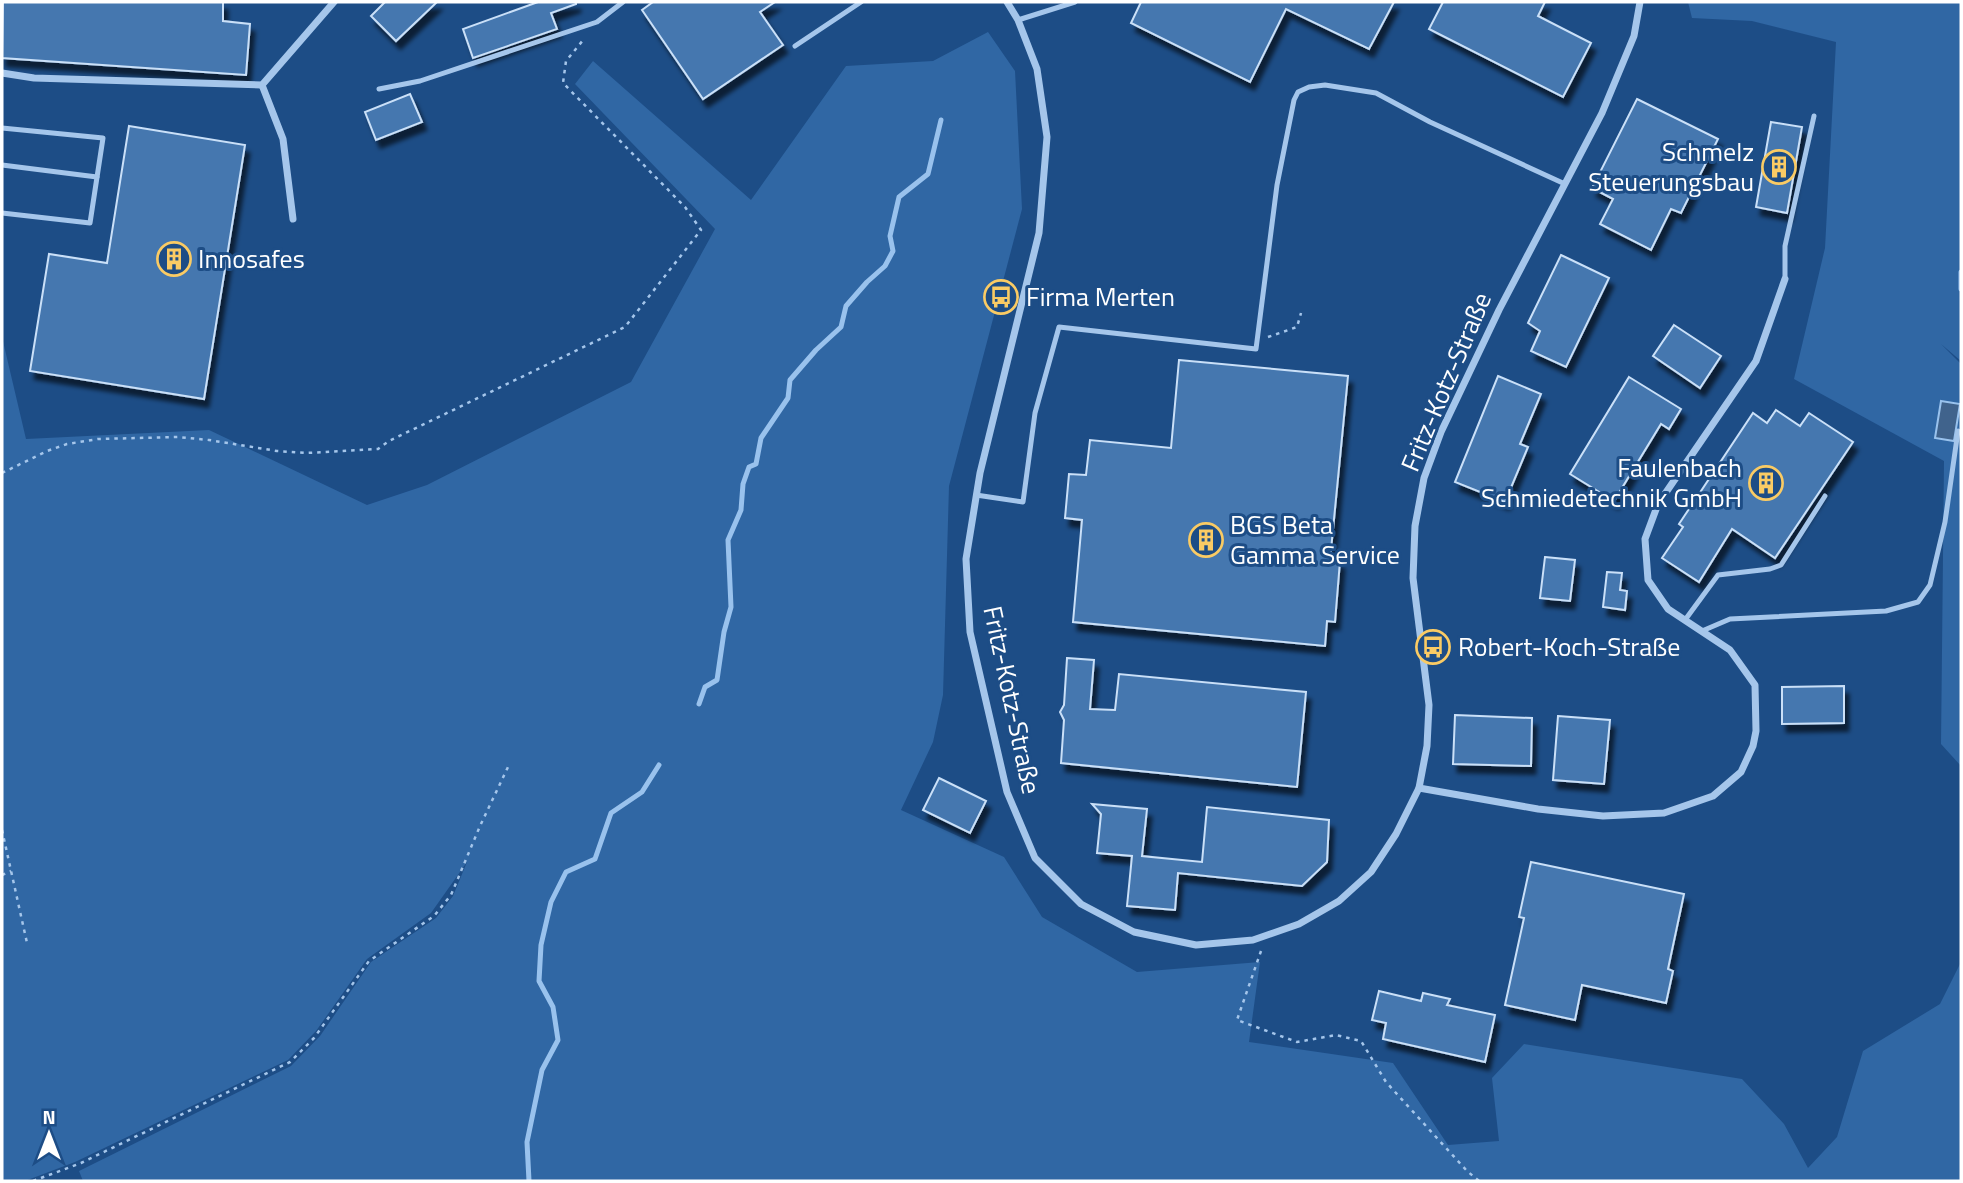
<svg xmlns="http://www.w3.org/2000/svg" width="1963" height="1183" font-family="'Titillium Web',sans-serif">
<defs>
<filter id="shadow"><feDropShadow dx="4.5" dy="8" stdDeviation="2" flood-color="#0009"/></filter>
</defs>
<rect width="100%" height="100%" fill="#1d4d86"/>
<!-- green -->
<g fill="#3067a4">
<polygon points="1688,2 1961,2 1961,361 1941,344 1961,364 1961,766 1941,744 1944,461 1794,379 1825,248 1836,42 1752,21 1692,18"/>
<polygon points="988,32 1015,71 1022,209 949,486 943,695 933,742 901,810 1004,857 1042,917 1137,972 1260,962 1249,1042 1393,1063 1448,1145 1499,1141 1492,1078 1524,1044 1742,1079 1784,1124 1808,1168 1837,1137 1863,1051 1940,1004 1961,962 1961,1181 83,1181 79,1171 291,1066 320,1036 371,962 436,918 453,896 467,862 431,913 367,959 316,1031 288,1060 75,1162 25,1181 2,1181 2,337 26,439 209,430 367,505 427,485 631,382 715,229 575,84 593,61 751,200 846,66 933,61"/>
</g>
<!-- water -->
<polygon fill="#40638c" stroke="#99c2ed" stroke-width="2" points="1941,401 1960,404 1954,441 1935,438"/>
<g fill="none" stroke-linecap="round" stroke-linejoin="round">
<!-- stream -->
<g stroke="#99c2ed" stroke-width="5">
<polyline points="1961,272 1961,289"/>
<polyline points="699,704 705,687 717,680 724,632 731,607 728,540 741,510 743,484 749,467 756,464 761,438 788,398 790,380 816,350 841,327 846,306 867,282 885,266 893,251 890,236 899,197 928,174 941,120"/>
<polyline points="529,1181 527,1142 542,1070 558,1040 553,1007 539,981 541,945 551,902 566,872 595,859 611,813 642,792 659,765"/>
</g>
</g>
<!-- building -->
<g fill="#4577af" stroke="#cae0f8" stroke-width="2" filter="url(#shadow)">
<polygon points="3,2 223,2 223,21 250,24 246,75 2,58"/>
<polygon points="385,2 437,2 396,41 371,16"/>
<polygon points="538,2 576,2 576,4 551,13 557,29 473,58 463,29"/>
<polygon points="653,2 775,2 760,12 783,45 703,99 642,10"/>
<polygon points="1141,2 1394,2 1369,49 1286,9 1250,82 1131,23"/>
<polygon points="1443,2 1545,2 1538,16 1591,43 1563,97 1429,29"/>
<polygon points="410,94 422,122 376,140 365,112"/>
<polygon points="1637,99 1718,139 1681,213 1671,209 1651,250 1600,224 1613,199 1592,188"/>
<polygon points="1771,122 1802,127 1787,213 1756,207"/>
<polygon points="129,126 245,145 204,399 30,371 49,254 107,263"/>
<polygon points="1561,255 1609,278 1566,367 1531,351 1540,331 1528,323"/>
<polygon points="1674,325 1721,356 1700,388 1653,356"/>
<polygon points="1179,360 1348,376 1330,560 1340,561 1335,622 1327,621 1325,646 1073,622 1082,520 1065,518 1069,474 1086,475 1090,440 1171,448"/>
<polygon points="1498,376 1541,394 1520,444 1528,447 1505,502 1455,482"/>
<polygon points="1629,377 1681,409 1669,429 1661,424 1614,501 1570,474"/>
<polygon points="1776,410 1800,426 1809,413 1853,442 1775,558 1732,529 1699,582 1662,558 1683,527 1679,524 1753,413 1767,423"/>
<polygon points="1545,557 1575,560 1570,601 1540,598"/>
<polygon points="1607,572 1622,573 1620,590 1627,591 1625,610 1603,607"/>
<polygon points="1067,658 1094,660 1090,709 1115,710 1119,674 1306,692 1297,787 1061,763 1064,720 1060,712 1064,705"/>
<polygon points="1844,686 1844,723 1782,724 1782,687"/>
<polygon points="1455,715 1532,718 1531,766 1453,764"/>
<polygon points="1558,716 1610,720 1604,784 1553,780"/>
<polygon points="939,778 986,801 970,833 923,810"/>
<polygon points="1092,804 1147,809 1142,856 1202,862 1207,807 1329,820 1327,862 1302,886 1178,873 1175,910 1127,906 1132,856 1097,853 1101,814"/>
<polygon points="1531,862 1684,894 1668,969 1673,971 1666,1003 1582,985 1575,1020 1505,1005 1524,918 1519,917"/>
<polygon points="1379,991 1421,1001 1423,993 1450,999 1447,1005 1495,1015 1485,1062 1383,1039 1386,1023 1372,1020"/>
</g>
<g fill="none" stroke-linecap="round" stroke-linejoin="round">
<!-- path -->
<g stroke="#a5c6eb" stroke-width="2.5" stroke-dasharray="3.5 5" stroke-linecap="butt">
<polyline points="1268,337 1297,327 1301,313"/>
<polyline points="2,473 47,451 67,444 98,439 178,437 209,440 277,451 306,453 378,449 389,441 625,327 701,230 685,207 563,83 566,61 584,39"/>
<polyline points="2,830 27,943"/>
<polyline points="2,875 11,871"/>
<polyline points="1261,951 1237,1020 1297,1042 1336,1035 1361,1041 1386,1082 1467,1171 1479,1181"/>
<polyline points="33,1181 81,1163 290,1062 314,1038 369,961 434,916 451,895 480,826 508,767"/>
</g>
<!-- service -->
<g stroke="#a5c6eb" stroke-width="5">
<polyline points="1018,20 1075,2"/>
<polyline points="795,46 861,2"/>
<polyline points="379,89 420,81 597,22 623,2"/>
<polyline points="2,128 103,138 90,223 2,213"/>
<polyline points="2,165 97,177"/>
<polyline points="1785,279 1785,246 1814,116"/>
<polyline points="976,495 1023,502 1035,413 1059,327 1256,349 1277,185 1294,100 1298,92 1309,87 1325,85 1376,93 1430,122 1565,184"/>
<polyline points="1685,620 1718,575 1770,569 1781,565 1825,496"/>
<polyline points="1702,631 1730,619 1886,611 1918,602 1930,585 1945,522 1958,431"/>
</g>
<!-- minor -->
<g stroke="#a5c6eb" stroke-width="7">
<polyline points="1007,2 1018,20 1037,69 1047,137 1039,233 980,473 966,559 970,632 1007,792 1035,858 1081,904 1134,932 1196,945 1253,940 1299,924 1339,901 1371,872 1396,834 1419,788 1427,746 1429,705 1413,578 1415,526 1424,478 1441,432 1499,310 1602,113 1634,36 1640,2"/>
<polyline points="2,73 34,78 262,85 334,2"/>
<polyline points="262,85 283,139 293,219"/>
<polyline points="1419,788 1538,809 1603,816 1664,813 1713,796 1741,772 1753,746 1756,731 1755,685 1730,650 1668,609 1648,580 1645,539 1658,504 1756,361 1785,279"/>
</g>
</g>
<!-- icons -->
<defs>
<g id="building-ring" transform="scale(1.75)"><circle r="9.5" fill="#1d4d86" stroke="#facb64" stroke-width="1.5"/><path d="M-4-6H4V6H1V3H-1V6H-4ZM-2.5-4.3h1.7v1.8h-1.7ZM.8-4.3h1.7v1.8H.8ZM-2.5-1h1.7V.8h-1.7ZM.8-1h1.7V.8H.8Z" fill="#facb64"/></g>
<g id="bus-ring" transform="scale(1.75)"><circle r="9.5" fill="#1d4d86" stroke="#facb64" stroke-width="1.5"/><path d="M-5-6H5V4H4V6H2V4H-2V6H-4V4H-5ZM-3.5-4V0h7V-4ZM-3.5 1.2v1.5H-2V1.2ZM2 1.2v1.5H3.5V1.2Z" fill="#facb64"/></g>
</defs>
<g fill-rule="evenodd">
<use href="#building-ring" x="1779" y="167"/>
<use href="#building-ring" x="174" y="259"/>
<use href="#bus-ring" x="1001" y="297"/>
<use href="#building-ring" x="1766" y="483"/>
<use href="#building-ring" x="1206" y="540"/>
<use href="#bus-ring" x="1433" y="647"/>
</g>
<g text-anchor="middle" stroke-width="6" stroke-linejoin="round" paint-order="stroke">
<!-- poi labels -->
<g font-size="26" fill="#fff" stroke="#1d4d86" text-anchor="start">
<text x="1754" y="161" text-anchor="end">Schmelz<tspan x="1754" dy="30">Steuerungsbau</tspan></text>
<text x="198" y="268">Innosafes</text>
<text x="1026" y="306">Firma Merten</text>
<text x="1742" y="477" text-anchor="end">Faulenbach<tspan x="1742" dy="30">Schmiedetechnik GmbH</tspan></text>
<text x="1230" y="534">BGS Beta<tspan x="1230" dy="30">Gamma Service</tspan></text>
<text x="1458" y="656">Robert-Koch-Straße</text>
</g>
<!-- street labels -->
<g font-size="26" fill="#fff" stroke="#1d4d86">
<text transform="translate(1446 382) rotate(-67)" y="9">Fritz-Kotz-Straße</text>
<text transform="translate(1012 700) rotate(78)" y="9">Fritz-Kotz-Straße</text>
</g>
</g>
<!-- border -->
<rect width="1963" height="1183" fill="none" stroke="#ffffff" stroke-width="7"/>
<!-- north arrow -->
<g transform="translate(49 1134)" stroke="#1d4d86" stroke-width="5" paint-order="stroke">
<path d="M0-5L12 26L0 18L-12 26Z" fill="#ffffff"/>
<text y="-10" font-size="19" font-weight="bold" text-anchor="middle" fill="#ffffff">N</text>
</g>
</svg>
